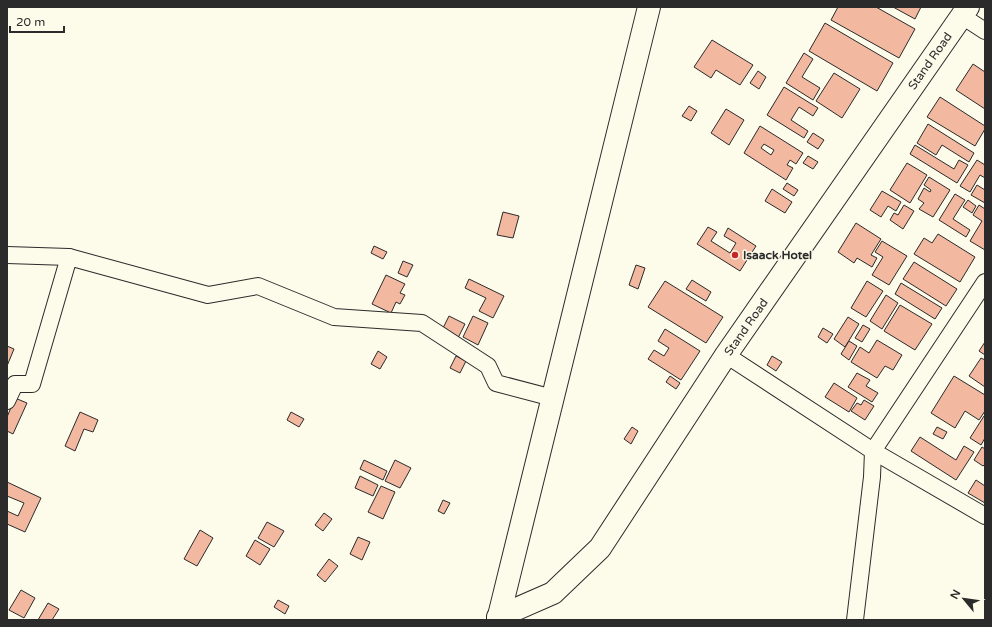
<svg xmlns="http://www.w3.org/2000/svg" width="992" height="627" font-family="'Varela Round',sans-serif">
<rect width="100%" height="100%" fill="#fdfbea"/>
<!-- building -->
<g fill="#f2b8a0" stroke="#2b2b2b" fill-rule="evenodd">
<polygon points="838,7 876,7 915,29 899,58 831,20"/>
<polygon points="893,7 921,7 915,19"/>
<polygon points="825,23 893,63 877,91 809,51"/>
<polygon points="712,40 753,65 740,85 716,70 711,78 694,67"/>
<polygon points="804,53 813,59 802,77 820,88 813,100 786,83"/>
<polygon points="973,64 985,72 985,109 956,90"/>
<polygon points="758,71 766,77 759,89 750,83"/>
<polygon points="834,73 860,89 842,118 816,101"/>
<polygon points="784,87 818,108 813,116 799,107 791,120 808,131 804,138 767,115"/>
<polygon points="940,97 985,126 985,129 975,146 927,117"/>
<polygon points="689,106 697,111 691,121 682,116"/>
<polygon points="726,109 744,120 729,145 711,133"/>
<polygon points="928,124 974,153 969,162 942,145 936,155 917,143"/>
<path d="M 760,126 L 803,153 L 796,164 L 790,160 L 787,165 L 793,168 L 786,180 L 744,153 ZM 764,144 L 774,150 L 771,155 L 761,148 Z"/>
<polygon points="813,133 824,140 818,149 807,142"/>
<polygon points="915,145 954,169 959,160 968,165 957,183 910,154"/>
<polygon points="808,156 818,162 813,169 803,163"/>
<polygon points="977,160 985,165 985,178 980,175 970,192 960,186"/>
<polygon points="907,163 927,175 910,203 890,190"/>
<polygon points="929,177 950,190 933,217 919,209 924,203 918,199 924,188 930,192 931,190 924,185"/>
<polygon points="787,183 798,190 794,196 783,189"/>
<polygon points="977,185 985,190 985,203 971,195"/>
<polygon points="772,189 792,202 785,213 765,201"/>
<polygon points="882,191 901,202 896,211 888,206 881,217 870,210"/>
<polygon points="955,194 965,200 953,219 970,230 966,237 939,220"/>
<polygon points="968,200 976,206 972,213 963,207"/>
<polygon points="904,205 914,211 903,229 890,220 894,213 898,215"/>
<polygon points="979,205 985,209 985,250 970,241 982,221 973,215"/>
<polygon points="503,212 519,216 513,238 497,235"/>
<polygon points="856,223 881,239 871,255 877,258 872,267 857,258 854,263 838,252"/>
<polygon points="708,227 717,232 711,241 730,253 736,243 724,236 728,228 756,246 740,271 697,244"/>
<polygon points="938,234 975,257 960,282 914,254 924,238 932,243"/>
<polygon points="882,241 907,256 889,285 872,275 883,257 875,252"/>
<polygon points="374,246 387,252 383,259 371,253"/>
<polygon points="403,261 413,265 407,277 398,273"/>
<polygon points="914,262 957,289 946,306 903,279"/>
<polygon points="636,265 645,268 638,289 629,285"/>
<polygon points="386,275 405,284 400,293 405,295 400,304 396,302 391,313 372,304"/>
<polygon points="469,279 504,296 493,318 479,311 486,298 465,288"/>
<polygon points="692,280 711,292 706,301 686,289"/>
<polygon points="665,281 723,317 706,343 648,307"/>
<polygon points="867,281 883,291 866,317 851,308"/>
<polygon points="901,283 942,308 935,319 895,294"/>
<polygon points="886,295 898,303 882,329 870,321"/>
<polygon points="900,305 932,324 915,350 884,331"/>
<polygon points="449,316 465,324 458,338 442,330"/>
<polygon points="473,316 488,323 478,345 463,337"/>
<polygon points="848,317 859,324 845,347 834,339"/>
<polygon points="863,325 870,329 862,342 855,338"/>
<polygon points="823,328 833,334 827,343 818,337"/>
<polygon points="665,329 700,351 681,380 648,359 654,350 664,356 669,348 658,341"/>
<polygon points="877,340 902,355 893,370 885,366 877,378 851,362 860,347 869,353"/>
<polygon points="849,341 857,346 849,360 841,354"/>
<polygon points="985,342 985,355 979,351"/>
<polygon points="7,346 14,349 7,366"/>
<polygon points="378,351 387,357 380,369 371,364"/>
<polygon points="456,356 466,361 460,373 450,368"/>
<polygon points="772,356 782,362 776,371 767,365"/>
<polygon points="981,358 985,360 985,387 969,376"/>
<polygon points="857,373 870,380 866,386 878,393 872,402 848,387"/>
<polygon points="670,376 680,383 676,389 666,382"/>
<polygon points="954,376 985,395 985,411 979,420 965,411 955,428 931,413"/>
<polygon points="834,383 857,398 849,412 825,397"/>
<polygon points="15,398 27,403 13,434 7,431 7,417"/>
<polygon points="864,400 874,406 865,420 851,411 857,403 861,405"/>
<polygon points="80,412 98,420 93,432 84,429 75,451 65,446"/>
<polygon points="291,412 304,419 299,427 287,420"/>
<polygon points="984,416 985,417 985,438 981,445 970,438"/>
<polygon points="632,427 638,431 631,444 624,439"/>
<polygon points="937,427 947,432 943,439 933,434"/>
<polygon points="920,437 956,460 964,446 974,452 956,480 911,451"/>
<polygon points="982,447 985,449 985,464 983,466 974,460"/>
<polygon points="364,460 387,471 383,480 360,469"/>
<polygon points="395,460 411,468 400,488 385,481"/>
<polygon points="360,476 378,485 373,496 355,488"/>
<polygon points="976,480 985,486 985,503 968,493"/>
<polygon points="7,482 41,498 25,532 7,524 7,511 18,516 24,503 7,496"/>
<polygon points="381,486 395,492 383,519 368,512"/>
<polygon points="443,500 450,503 444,514 438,511"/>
<polygon points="324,513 332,519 323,531 315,525"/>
<polygon points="267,522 284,531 274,547 258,538"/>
<polygon points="200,530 213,538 197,566 184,559"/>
<polygon points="358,537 370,542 362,560 350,554"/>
<polygon points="255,540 270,549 260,565 246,556"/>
<polygon points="329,559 338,566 325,582 317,575"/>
<polygon points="21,590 35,598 24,618 9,610"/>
<polygon points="278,600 289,606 285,614 274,607"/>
<polygon points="48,603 59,609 52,620 38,620"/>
</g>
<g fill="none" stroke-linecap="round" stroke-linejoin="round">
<!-- minor casing -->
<g stroke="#2b2b2b" stroke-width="18">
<g id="minor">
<polyline points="962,16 985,31"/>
<polyline points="7,255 69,257"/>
<polyline points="726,355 873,451 985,516"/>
<polyline points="7,401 15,384 32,384 69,257 208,295 258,286 334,317 422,323 488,366 496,383 553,398"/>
<polyline points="855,620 872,477 873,451 985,282"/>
</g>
</g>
<!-- secondary casing -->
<g stroke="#2b2b2b" stroke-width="24">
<polyline id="secondary" points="498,617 553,593 600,548 726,355 968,7"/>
</g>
<!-- trunk casing -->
<g stroke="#2b2b2b" stroke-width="24">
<polyline id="trunk" points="498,620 649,7"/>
</g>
<!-- minor -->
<use href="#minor" stroke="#fdfbea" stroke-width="16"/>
<!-- secondary -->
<use href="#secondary" stroke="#fdfbea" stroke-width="22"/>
<!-- trunk -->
<use href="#trunk" stroke="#fdfbea" stroke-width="22"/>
</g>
<!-- markers -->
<circle fill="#c62828" stroke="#fdfbea" stroke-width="1.5" cx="735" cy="255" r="4"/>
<g text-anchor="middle" stroke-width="3" stroke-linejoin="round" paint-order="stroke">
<!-- street labels -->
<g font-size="12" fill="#2b2b2b" stroke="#fdfbea">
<text transform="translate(930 61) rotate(-55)" y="4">Stand Road</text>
<text transform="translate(746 327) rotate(-55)" y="4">Stand Road</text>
</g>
<!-- poi labels -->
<g font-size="12" font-weight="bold" fill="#2b2b2b" stroke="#fdfbea" text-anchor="start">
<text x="743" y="259">Isaack Hotel</text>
</g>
</g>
<!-- border -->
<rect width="992" height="627" fill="none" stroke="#2b2b2b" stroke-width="16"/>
<!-- north arrow -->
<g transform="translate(964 599) rotate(299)" stroke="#fdfbea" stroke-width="3" paint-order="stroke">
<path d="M0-3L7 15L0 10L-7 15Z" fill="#2b2b2b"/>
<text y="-6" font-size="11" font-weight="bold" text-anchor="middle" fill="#2b2b2b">N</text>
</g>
<!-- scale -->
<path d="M10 26v6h54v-6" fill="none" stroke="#2b2b2b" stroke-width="2"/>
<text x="16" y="26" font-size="12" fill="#2b2b2b" stroke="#fdfbea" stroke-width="3" paint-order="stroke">20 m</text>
</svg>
